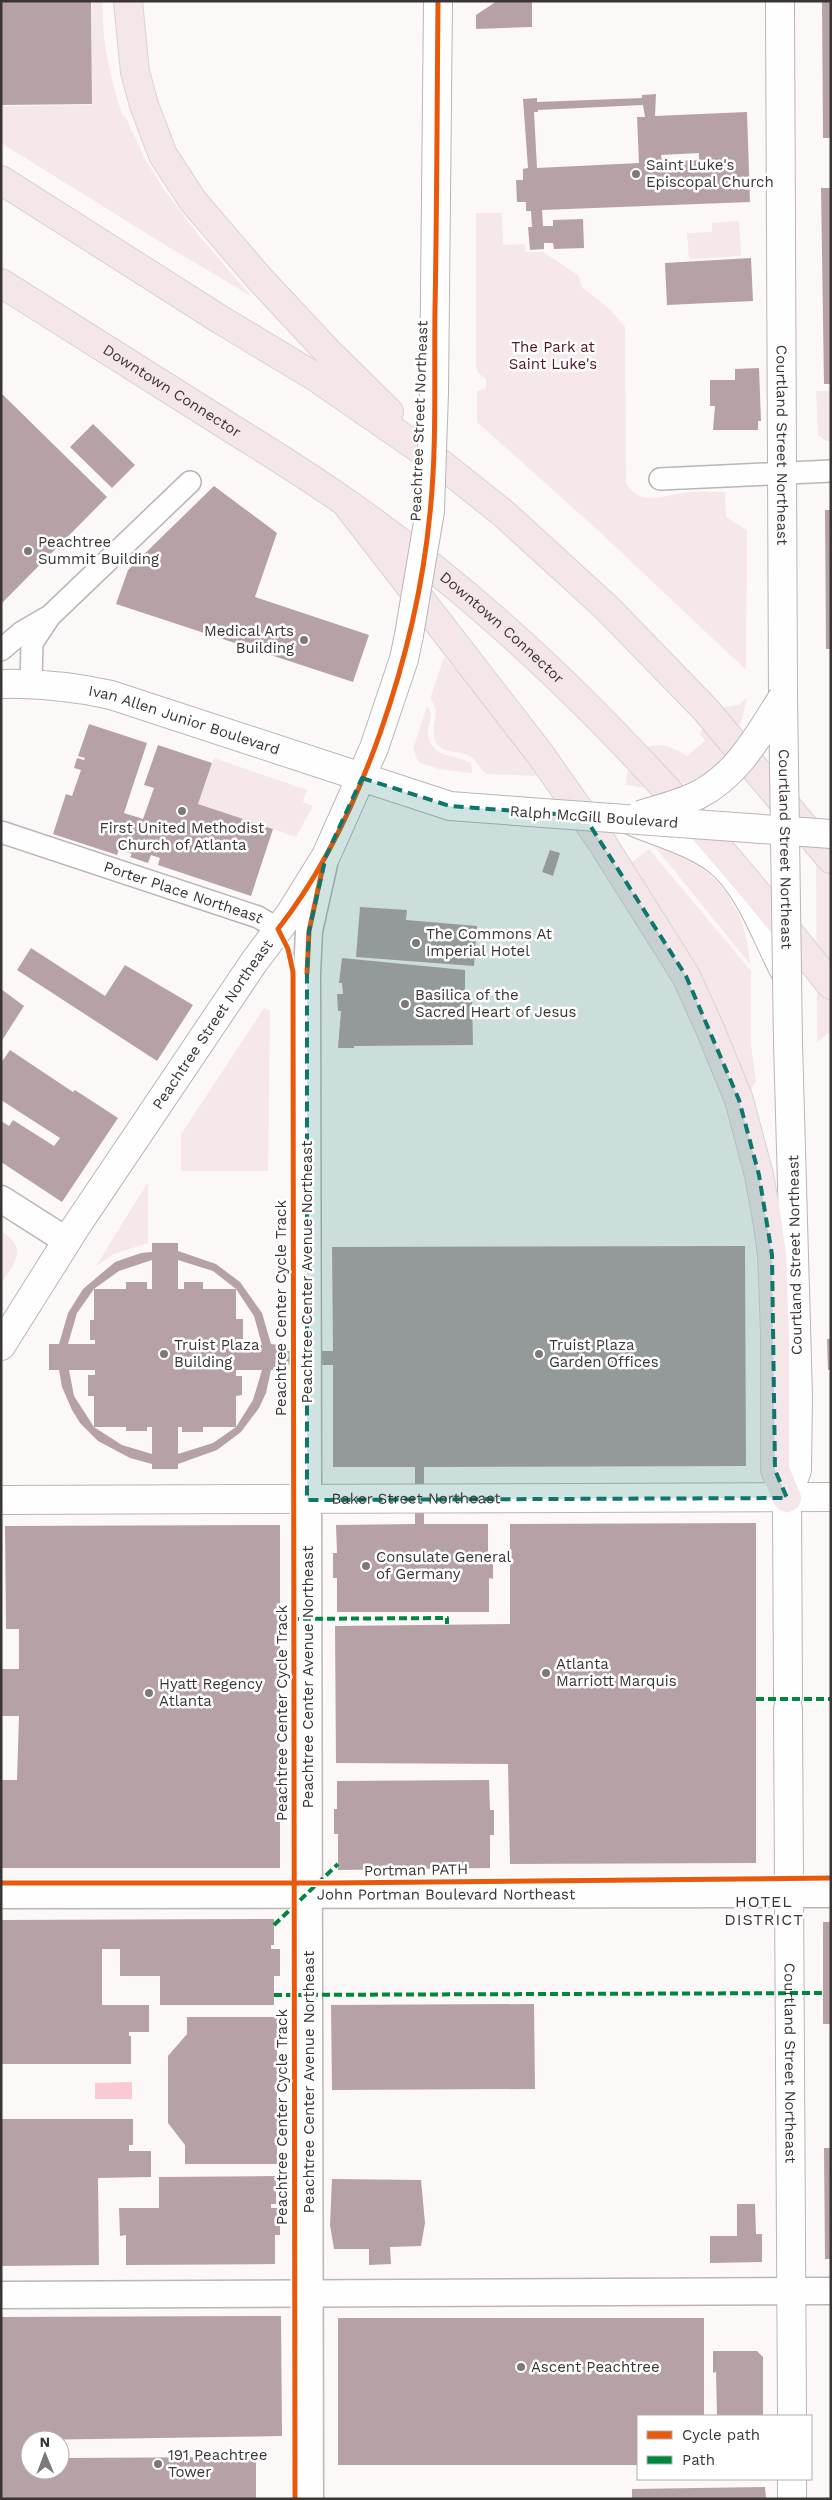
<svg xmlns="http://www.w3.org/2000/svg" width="832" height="2500" font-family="'Work Sans',sans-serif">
<rect width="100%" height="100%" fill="#fcf8f8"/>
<!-- green -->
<g fill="#f6e8e9">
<path d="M 92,1 L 103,1 C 101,41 111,80 123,117 L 125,116 L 145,159 L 163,188 L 200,237 L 251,296 L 170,248 L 1,143 L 1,106 L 92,105 Z"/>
<path d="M 476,213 L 502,213 L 503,245 L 525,244 L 525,252 L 543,252 L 578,275 L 582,287 L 611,310 L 625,327 L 626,483 C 639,506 661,496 682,493 C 696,491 711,492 725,492 L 726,517 L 747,530 L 746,670 L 602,534 L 477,422 L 477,391 L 486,388 L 486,379 L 478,373 L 476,365 Z"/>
<polygon points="739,221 741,256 689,259 687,233 712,232 712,223"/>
<polygon points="816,391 831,391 831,441 826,441 818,435"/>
<path d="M 444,657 L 468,683 L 538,776 L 487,774 C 480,770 478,762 471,757 C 460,749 441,756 435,740 C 429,725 443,713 430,699 Z"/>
<path d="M 747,698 C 739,746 711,787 657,788 C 647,789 636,786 626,785 C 627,747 656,734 687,756 L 705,741 L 700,734 C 706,716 720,705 739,705 Z"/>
<path d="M 427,706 C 435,716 427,724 428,735 C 431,759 456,754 471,763 L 472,773 L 439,769 L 418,762 L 413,749 Z"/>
<polygon points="214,758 307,790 303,802 313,806 296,837 198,804"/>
<path d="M 655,847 C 714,863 746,903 750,964 Z"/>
<polygon points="649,849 751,971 751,1044 756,1081 748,1096 683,946 632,862"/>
<polygon points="816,862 831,862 831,1031 817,1042"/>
<polygon points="264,1008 270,1011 268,1171 181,1171 181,1134"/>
<polygon points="148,1182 148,1243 114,1254 96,1266"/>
<path d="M 1,1231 C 29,1249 15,1262 1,1284 Z"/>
</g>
<!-- water -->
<polygon fill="#f9cad1" points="132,2082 132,2099 95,2099 95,2083"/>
<!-- building -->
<g fill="#b6a2a6" fill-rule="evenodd">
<polygon points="1,1 91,1 92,104 1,105"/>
<polygon points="497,1 532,1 532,27 476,29 476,15"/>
<polygon points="822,1 831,1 831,138 823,138"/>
<path d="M 656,94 L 655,116 L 747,112 L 750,202 L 542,210 L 543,226 L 553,226 L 553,220 L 583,219 L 584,248 L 554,249 L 553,243 L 544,243 L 544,249 L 530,250 L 528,227 L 532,227 L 531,211 L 526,211 L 526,202 L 517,202 L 516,180 L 523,180 L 523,169 L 528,168 L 523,99 L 537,98 L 537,102 L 642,98 L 642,95 ZM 643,105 L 645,117 L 637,117 L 639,163 L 537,168 L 534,112 L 538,112 L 538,110 ZM 699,153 L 699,160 L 662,161 L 661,155 Z"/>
<polygon points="821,188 831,188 831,384 824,384"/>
<polygon points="751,258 753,301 667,305 665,263"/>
<polygon points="759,368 761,421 758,421 758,430 713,430 715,406 710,406 710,380 735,380 735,369"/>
<polygon points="1,393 107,497 1,604"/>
<polygon points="93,424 135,465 112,488 70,447"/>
<polygon points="214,486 277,533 255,597 369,635 353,682 116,604 128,570"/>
<polygon points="825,510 831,510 831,649 826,649"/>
<polygon points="89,724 147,743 124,813 143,819 154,788 144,785 158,745 212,763 198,804 273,829 251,896 158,865 160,858 151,855 148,863 130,857 132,854 119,849 117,855 53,834 66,794 72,796 81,770 74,768 77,758 84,760 85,758 78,756"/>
<polygon points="550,850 560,853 553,876 542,872"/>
<polygon points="360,907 407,910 406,920 477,926 474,966 356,957"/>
<polygon points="31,948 105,996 125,965 193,1005 157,1061 17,970"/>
<polygon points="342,958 465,970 465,997 472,997 473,1045 354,1046 354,1048 338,1048 341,1011 338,1011 337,994 343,994 342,983 339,983"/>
<polygon points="1,989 24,1006 1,1042"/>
<polygon points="10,1050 73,1092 75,1090 118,1118 62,1202 1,1162 1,1121 9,1126 13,1120 54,1146 60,1138 1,1100 1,1063"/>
<path d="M 152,1243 L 178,1243 L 178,1251 L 216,1264 L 240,1282 L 262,1313 L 271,1344 L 279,1345 L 279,1351 L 333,1351 L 332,1247 L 745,1246 L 746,1466 L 424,1467 L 424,1524 L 488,1524 L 488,1554 L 493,1554 L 493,1579 L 489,1578 L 489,1612 L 337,1612 L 337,1578 L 333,1578 L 333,1553 L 337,1553 L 336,1525 L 415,1524 L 415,1467 L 333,1467 L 333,1365 L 279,1365 L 279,1370 L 271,1370 L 266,1393 L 259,1408 L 241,1432 L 217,1450 L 178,1464 L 178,1469 L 152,1469 L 152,1464 L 130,1458 L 98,1441 L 80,1423 L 72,1410 L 62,1387 L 59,1370 L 49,1370 L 49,1344 L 59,1344 L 68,1313 L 83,1289 L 115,1262 L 141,1253 L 152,1252 ZM 152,1260 L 152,1289 L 147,1289 L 147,1282 L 126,1282 L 126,1289 L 94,1289 L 119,1271 ZM 178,1260 L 213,1271 L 236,1289 L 203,1289 L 203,1282 L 184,1282 L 184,1289 L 178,1289 ZM 94,1289 L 94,1320 L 90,1320 L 90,1340 L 95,1340 L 95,1344 L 68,1344 L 77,1313 ZM 236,1289 L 254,1316 L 262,1345 L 236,1344 L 236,1339 L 243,1339 L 243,1319 L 236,1319 ZM 69,1370 L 95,1370 L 95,1375 L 88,1375 L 88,1396 L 94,1396 L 94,1427 L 74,1396 ZM 236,1370 L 262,1370 L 253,1400 L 236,1427 L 236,1396 L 242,1395 L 242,1376 L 236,1376 ZM 94,1427 L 126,1427 L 126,1431 L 147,1431 L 147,1427 L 152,1427 L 152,1454 L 122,1445 ZM 178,1427 L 182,1427 L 182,1432 L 203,1432 L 203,1427 L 236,1427 L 213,1443 L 178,1454 Z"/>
<polygon points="827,1339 831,1339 831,1370 828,1370"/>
<polygon points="756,1523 756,1863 510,1864 508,1764 336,1763 335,1626 510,1624 510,1524"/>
<polygon points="280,1525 280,1868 1,1868 1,1780 17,1780 19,1716 1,1716 1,1669 19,1669 19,1629 6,1629 5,1526"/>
<polygon points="489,1780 490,1810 494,1810 494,1835 490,1835 490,1868 338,1870 338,1834 334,1834 334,1809 337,1809 337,1781"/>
<polygon points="274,1919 274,1945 271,1945 271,1949 280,1949 280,1976 274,1976 274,2005 160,2005 160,1976 120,1976 120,1949 102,1949 102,2005 149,2005 149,2032 129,2032 129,2036 131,2036 131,2064 1,2064 1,1920"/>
<rect x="823" y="1922" width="8" height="102"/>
<polygon points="534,2004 535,2089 332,2090 331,2005"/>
<polygon points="187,2017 277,2017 277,2164 185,2164 185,2145 168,2123 168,2056 187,2034"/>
<polygon points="1,2119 133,2119 133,2145 129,2145 129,2151 151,2151 151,2177 98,2178 99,2265 1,2266"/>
<polygon points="824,2148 831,2148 831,2259 825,2259"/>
<polygon points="276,2176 276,2204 271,2204 271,2208 280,2208 280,2235 275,2235 275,2264 126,2265 126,2235 120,2236 119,2208 159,2208 159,2177"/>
<polygon points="332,2179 421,2180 425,2223 421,2246 390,2247 391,2264 369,2265 369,2249 334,2249 330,2225"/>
<polygon points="737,2204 755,2204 756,2234 762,2234 762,2262 710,2263 710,2236 737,2236"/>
<polygon points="281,2316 282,2436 30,2440 30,2470 60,2470 60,2447 62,2458 256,2457 256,2499 1,2499 1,2317"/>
<polygon points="338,2318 704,2318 704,2416 638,2416 638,2465 338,2465"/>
<polygon points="713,2351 757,2351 763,2357 763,2416 717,2416 716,2372 713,2373"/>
<polygon points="765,2487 766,2499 632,2499 632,2489"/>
</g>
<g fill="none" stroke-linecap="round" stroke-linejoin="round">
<!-- minor casing -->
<g stroke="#bab5b6" stroke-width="24">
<g id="minor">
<polyline points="660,479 831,471"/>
<polyline points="1,650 22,632 46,618"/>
<polyline points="31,683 32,643 50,616 190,482"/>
<path id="s1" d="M 1,832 L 258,917 L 278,929"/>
</g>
</g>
<!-- tertiary casing -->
<g stroke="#bab5b6" stroke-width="29">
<g id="tertiary">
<polyline points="1,1199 67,1241"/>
<path id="s2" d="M 1,1895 L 831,1894"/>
<polyline points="1,2295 831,2291"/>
<polyline points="310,2499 307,973 309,931 324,864"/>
</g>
</g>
<!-- secondary casing -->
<g stroke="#bab5b6" stroke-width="30">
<g id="secondary">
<path id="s3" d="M 780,1 L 783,697"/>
<polyline points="434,392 438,1"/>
<path id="s4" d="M 1,684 C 39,683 74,687 111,695 L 450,806 L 529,812"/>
<path d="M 634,822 C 661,833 693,842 717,860 C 749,884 767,939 786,974"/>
<path id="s5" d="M 1,1346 L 77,1225 L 254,962 L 290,914 L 326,856 L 374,748 L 404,659 L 409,635"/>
<path id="s6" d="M 1,1500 L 831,1497"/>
<polyline points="788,1697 787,1498 797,1470 798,1397 788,1043"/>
<path id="s7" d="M 788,1709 L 792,2416"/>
<polyline points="792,2479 792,2499"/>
</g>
</g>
<!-- motorway casing -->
<g stroke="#d7d4d4" stroke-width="30">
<g id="motorway">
<polyline points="128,1 135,72 144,105 163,155 193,201 259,278 328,352 389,412"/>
<polyline points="1,180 221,320 314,376 440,463 503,513 607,608 705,709 831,859"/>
<path id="s8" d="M 1,283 C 73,328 144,373 215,418 C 259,446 303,472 345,502 C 534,633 690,805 831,985"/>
<polyline points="345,502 540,754 601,841 686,976 710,1029 739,1100 759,1175 768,1225 772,1255 775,1333 775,1470 787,1498"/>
</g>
</g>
<!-- minor -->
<use href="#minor" stroke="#fffefe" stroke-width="21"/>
<!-- tertiary -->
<use href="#tertiary" stroke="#fffefe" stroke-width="26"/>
<!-- secondary -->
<use href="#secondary" stroke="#fffefe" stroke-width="28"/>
<!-- motorway -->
<use href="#motorway" stroke="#f4e6e9" stroke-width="28"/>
<!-- secondary-bridge casing -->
<g stroke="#bab5b6" stroke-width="30" stroke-linecap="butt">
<g id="secondary-bridge">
<polyline points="409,635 430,511 434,392"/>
<path id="s9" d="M 783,697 L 788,1043"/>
<polyline points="529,812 831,834"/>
<path d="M 640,815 C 659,809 680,804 698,795 C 739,774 759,734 783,697"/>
</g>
</g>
<!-- secondary-bridge -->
<use href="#secondary-bridge" stroke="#fffefe" stroke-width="28"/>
<!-- quiet -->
<g stroke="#00873e" stroke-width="4" stroke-dasharray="8 4" stroke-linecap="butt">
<polyline points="279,1619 447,1618 447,1624"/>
<polyline points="756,1699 831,1699"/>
<polyline points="274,1925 338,1864"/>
<polyline points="274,1995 823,1993"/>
</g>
<!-- cycleway casing -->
<g stroke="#fff" stroke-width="8">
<g id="cycleway">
<polyline points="307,973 309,931 323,866"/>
<polyline points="1,1883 329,1883 831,1878"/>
<path d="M 295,2499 L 293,972 L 288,949 L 278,929 C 362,822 417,648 430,513 C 437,446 434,377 435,310 C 437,207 437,104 438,1"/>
</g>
</g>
<!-- cycleway -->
<use href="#cycleway" stroke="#e8590c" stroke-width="5"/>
</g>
<!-- marked area -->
<path fill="#0f766e" fill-opacity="0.2" stroke="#0f766e" stroke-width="4" stroke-dasharray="10 6" stroke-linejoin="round" d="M 362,778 L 450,806 L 584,816 L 686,976 L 739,1100 L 759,1175 L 772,1255 L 775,1470 L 787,1498 L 307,1500 L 307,973 L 309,931 L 326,856 Z"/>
<!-- markers -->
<g fill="#7e7979" stroke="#fff" stroke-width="2">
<circle cx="636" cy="174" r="5"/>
<circle cx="28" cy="551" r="5"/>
<circle cx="304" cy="640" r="5"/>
<circle cx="182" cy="811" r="5"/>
<circle cx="416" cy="943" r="5"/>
<circle cx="405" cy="1004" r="5"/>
<circle cx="164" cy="1354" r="5"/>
<circle cx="539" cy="1354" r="5"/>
<circle cx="366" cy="1566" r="5"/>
<circle cx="546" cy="1673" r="5"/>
<circle cx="149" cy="1693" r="5"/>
<circle cx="521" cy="2367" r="5"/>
<circle cx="158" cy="2464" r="5"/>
</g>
<g text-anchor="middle" stroke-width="5" stroke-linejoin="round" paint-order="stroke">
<!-- poi labels -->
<g font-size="15" fill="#3a3535" stroke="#fff" text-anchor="start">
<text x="646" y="170">Saint Luke's<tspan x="646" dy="17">Episcopal Church</tspan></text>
<text x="38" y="547">Peachtree<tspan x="38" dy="17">Summit Building</tspan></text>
<text x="294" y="636" text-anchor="end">Medical Arts<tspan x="294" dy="17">Building</tspan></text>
<text x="182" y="833" text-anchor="middle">First United Methodist<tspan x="182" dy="17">Church of Atlanta</tspan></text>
<text x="426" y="939">The Commons At<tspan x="426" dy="17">Imperial Hotel</tspan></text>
<text x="415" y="1000">Basilica of the<tspan x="415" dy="17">Sacred Heart of Jesus</tspan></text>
<text x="174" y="1350">Truist Plaza<tspan x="174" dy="17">Building</tspan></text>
<text x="549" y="1350">Truist Plaza<tspan x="549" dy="17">Garden Offices</tspan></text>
<text x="376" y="1562">Consulate General<tspan x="376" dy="17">of Germany</tspan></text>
<text x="556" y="1669">Atlanta<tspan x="556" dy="17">Marriott Marquis</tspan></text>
<text x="159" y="1689">Hyatt Regency<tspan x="159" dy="17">Atlanta</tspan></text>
<text x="531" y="2372">Ascent Peachtree</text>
<text x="168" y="2460">191 Peachtree<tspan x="168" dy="17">Tower</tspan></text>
</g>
<!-- park labels -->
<g font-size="15" fill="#541325" stroke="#fff">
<text x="553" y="352">The Park at<tspan x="553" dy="17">Saint Luke's</tspan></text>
</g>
<!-- street labels -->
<g font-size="15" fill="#3a3535" stroke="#fff">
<text dy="5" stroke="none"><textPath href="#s8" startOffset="202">Downtown Connector</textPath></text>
<text transform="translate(419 421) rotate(-88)" y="5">Peachtree Street Northeast</text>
<text dy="5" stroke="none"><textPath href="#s3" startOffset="444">Courtland Street Northeast</textPath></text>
<text dy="5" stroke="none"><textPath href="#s8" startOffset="609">Downtown Connector</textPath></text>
<text dy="5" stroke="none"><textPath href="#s4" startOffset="188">Ivan Allen Junior Boulevard</textPath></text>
<text transform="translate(594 817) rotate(4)" y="5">Ralph McGill Boulevard</text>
<text dy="5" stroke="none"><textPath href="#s9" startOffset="152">Courtland Street Northeast</textPath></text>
<text dy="5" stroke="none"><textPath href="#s1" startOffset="192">Porter Place Northeast</textPath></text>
<text dy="5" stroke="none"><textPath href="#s5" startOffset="385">Peachtree Street Northeast</textPath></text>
<text transform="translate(795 1255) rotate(-91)" y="5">Courtland Street Northeast</text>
<text transform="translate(307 1272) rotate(-90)" y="5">Peachtree Center Avenue Northeast</text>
<text transform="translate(281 1308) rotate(-90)" y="5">Peachtree Center Cycle Track</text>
<text dy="5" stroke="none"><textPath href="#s6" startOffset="415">Baker Street Northeast</textPath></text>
<text transform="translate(308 1677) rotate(-90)" y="5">Peachtree Center Avenue Northeast</text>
<text transform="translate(282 1713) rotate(-90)" y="5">Peachtree Center Cycle Track</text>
<text transform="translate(416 1870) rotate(-1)" y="5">Portman PATH</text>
<text dy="5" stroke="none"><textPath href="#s2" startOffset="445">John Portman Boulevard Northeast</textPath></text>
<text dy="5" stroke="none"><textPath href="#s7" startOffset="354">Courtland Street Northeast</textPath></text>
<text transform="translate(309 2082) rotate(-90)" y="5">Peachtree Center Avenue Northeast</text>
<text transform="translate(282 2117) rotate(-90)" y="5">Peachtree Center Cycle Track</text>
</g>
<!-- neighbourhood labels -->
<g font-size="16" letter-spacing="1" fill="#3a3535" stroke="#fff">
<text x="764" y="1907">HOTEL<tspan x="764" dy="18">DISTRICT</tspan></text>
</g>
</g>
<!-- border -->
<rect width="832" height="2500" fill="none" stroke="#3a3535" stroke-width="5"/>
<!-- legend -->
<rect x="637" y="2415" width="175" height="65" fill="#ffffff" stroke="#b0aeae"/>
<rect x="647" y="2431" width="25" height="8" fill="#e8590c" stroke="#b0aeae"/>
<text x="682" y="2440" font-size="15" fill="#3a3535">Cycle path</text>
<rect x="647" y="2456" width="25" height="8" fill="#00873e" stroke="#b0aeae"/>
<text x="682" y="2465" font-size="15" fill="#3a3535">Path</text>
<!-- north arrow -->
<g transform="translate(45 2455) rotate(359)"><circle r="24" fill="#ffffff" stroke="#b0aeae"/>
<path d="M0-4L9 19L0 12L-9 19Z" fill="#7e7979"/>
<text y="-8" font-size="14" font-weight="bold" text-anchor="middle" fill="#3a3535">N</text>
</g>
</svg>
